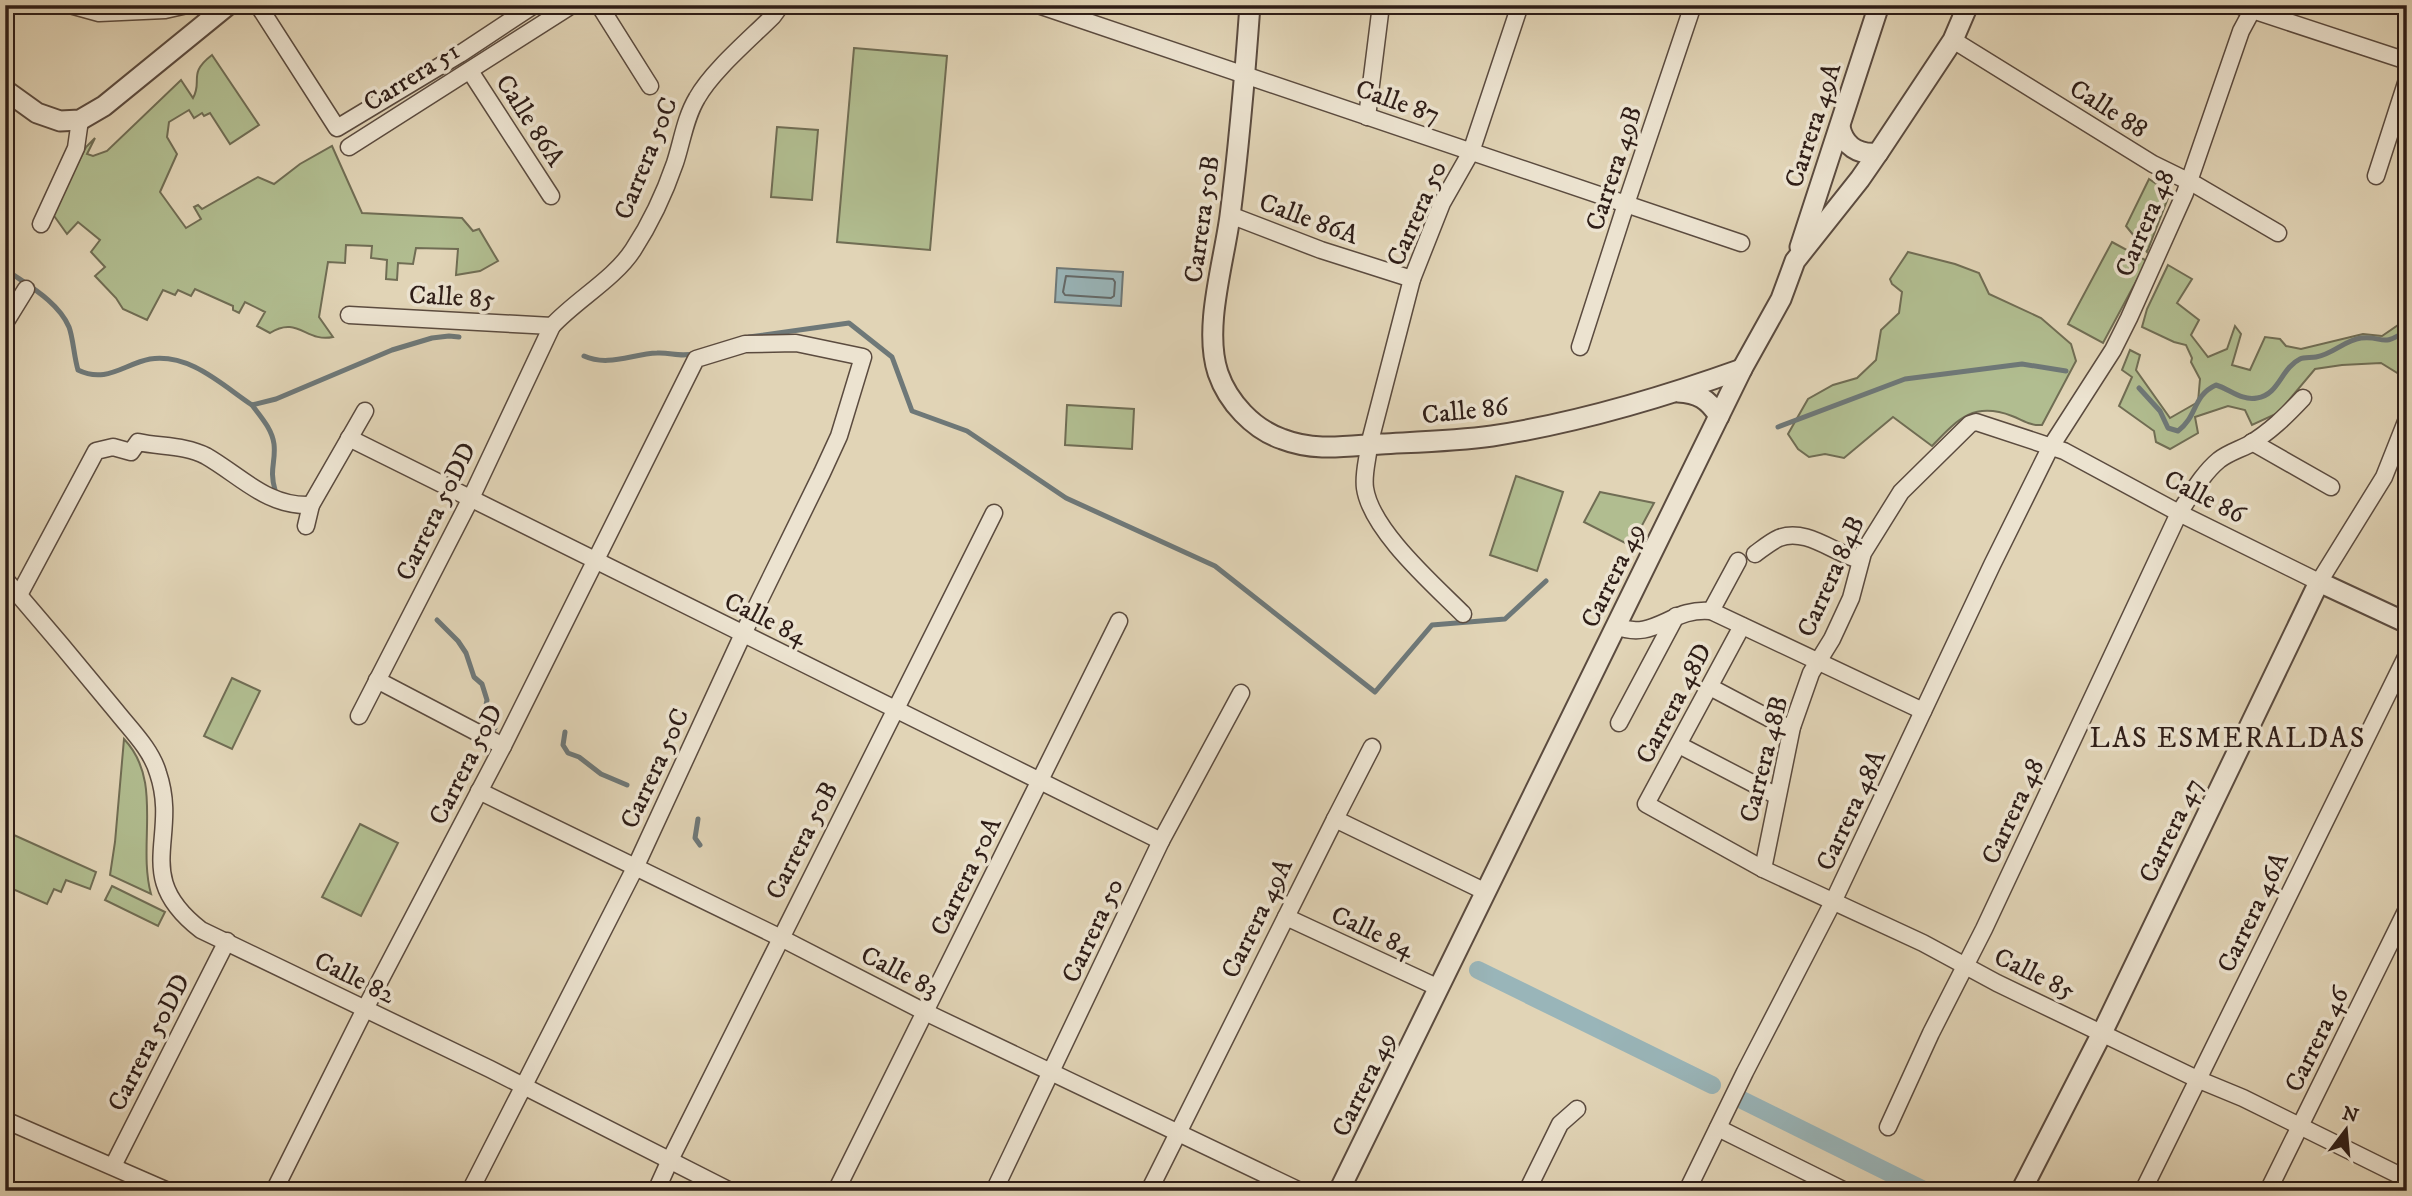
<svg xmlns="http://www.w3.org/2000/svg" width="2412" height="1196" font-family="'IM FELL DW Pica',serif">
<rect width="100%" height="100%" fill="#e1d4b6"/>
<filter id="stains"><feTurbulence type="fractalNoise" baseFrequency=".00286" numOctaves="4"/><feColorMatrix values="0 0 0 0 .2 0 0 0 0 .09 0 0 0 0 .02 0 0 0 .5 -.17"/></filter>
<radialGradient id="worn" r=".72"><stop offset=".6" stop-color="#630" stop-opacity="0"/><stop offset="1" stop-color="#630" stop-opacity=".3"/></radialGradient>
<!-- green -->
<g fill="#b1bd90" stroke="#706d54" stroke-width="2">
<polygon points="854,48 947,56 930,250 837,242"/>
<path d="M 212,55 L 259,125 L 230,144 L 210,113 L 204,116 L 202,113 L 194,118 L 189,110 L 169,122 L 167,137 L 177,154 L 160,192 L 186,228 L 201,219 L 194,207 L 198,205 L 202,209 L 258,177 L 274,184 L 300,164 L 332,146 L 362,213 L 462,218 L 473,231 L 479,229 L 498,261 L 480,271 L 456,275 L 458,249 L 416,248 L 413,264 L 398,263 L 397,280 L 386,279 L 387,260 L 371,258 L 372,246 L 346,245 L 345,263 L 328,262 L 319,317 L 333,337 C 306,343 298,315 270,333 L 257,326 L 265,312 L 245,302 L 239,313 L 233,310 L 233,306 L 195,289 L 191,296 L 178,290 L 175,295 L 163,290 L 147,320 L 123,309 L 116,298 L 95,276 L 105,267 L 91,252 L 100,240 L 78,222 L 67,234 L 52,213 L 86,147 L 95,138 L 87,154 L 93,156 L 107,151 L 181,80 L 193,98 C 203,81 187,74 212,55 Z"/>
<polygon points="777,127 818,130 812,200 771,197"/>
<polygon points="2149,179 2170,193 2147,252 2126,226"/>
<polygon points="2112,242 2147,261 2103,343 2068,324"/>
<path d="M 1908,252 L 1955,264 L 1979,273 L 1989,294 L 2041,318 L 2071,344 L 2076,361 L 2042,425 C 2030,426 2023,420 2012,416 C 1973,401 1957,420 1932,446 L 1893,417 L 1844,458 L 1825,454 L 1809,457 L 1798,449 L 1788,434 L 1808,399 L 1833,385 L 1857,378 L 1876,360 L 1881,330 L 1899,313 L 1902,292 L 1892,284 L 1890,279 Z"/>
<polygon points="2168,265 2192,279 2177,303 2199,320 2191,335 2208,357 2227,349 2235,326 2241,334 2232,365 2250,370 2265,337 2280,339 2286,346 2301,349 2363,334 2382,336 2407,319 2407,379 2381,363 2342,365 2315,369 2278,413 2252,425 2245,410 2228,406 2195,417 2198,433 2170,449 2156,442 2154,431 2119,406 2132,377 2122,370 2130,350 2140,355 2136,370 2170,418 2198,402 2200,379 2191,362 2192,358 2186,345 2174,342 2142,327 2147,309"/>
<polygon points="1067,405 1134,409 1132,449 1065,445"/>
<polygon points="1516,476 1563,492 1537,571 1490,555"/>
<polygon points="1600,492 1654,503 1631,546 1584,522"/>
<polygon points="232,678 260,691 232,749 204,736"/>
<path d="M 124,739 C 164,781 137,843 151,894 L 110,875 L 115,842 Z"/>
<polygon points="360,824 398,843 361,916 322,897"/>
<polygon points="5,831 96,872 90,889 66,880 61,892 54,889 47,904 8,887 10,882 5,880"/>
<polygon points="112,886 165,912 158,926 105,900"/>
</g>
<!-- water -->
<polygon fill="#99b5b9" stroke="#6e7878" stroke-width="2" points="1057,268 1123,272 1121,306 1055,302"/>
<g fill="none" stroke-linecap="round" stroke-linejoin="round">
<!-- shore -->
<polygon stroke="#646968" stroke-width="2" points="1066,276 1113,279 1115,282 1114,296 1111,298 1065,295 1063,292"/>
<!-- stream -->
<g stroke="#6e7878" stroke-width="5">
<path d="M 5,269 C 27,285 58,301 69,327 C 73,337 74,357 78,370 C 106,384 124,364 150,359 C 190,353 222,385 252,405 L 276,399 L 392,350 L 432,338 L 449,336 L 459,337"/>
<polyline points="749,337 849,323 892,357 912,411 967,431 1066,498 1215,566 1375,692 1432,625 1505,619 1546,581"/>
<path d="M 584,356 C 608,367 632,354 657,353 C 671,352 681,358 696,353"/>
<path d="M 2139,388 L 2160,411 L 2168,428 L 2178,431 C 2198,416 2192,396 2216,385 C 2230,389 2241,401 2257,398 C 2279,395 2281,368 2300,359 C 2304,357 2311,358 2316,357 C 2333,354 2345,340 2361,338 C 2384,335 2380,349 2407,330"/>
<path d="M 252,405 C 261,417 272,429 274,444 C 276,462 269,469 275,490"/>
<polyline points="1778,427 1905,379 2022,364 2066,371"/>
<polyline points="437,620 458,641 466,653 474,677 482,684 487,700 484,715 495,728"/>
<polyline points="565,732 563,745 568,753 579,757 601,774 627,785"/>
<polyline points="698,819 695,838 700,845"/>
</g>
<!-- canal -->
<g stroke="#99b5b9" stroke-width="18">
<polyline points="1478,970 1712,1085"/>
<polyline points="1738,1098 1926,1191"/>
</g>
<!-- minor casing -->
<g stroke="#5b4b3f" stroke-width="19">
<g id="minor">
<polyline points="70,5 99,13 165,10 187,5"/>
<polyline points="258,5 337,128 460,54 534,5"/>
<polyline points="599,5 650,86"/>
<polyline points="1038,5 1741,243"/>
<polyline points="2237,5 2407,61"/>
<polyline points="1953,40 2153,164 2196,185 2278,233"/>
<polyline points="470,71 551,196"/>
<polyline points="1367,117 1381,5"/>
<polyline points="349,147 572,5"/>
<polyline points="2376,176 2407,80"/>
<polyline points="1230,215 1321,250 1412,279"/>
<polyline points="41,224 76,148 80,120"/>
<polyline points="349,315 552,326"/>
<polyline points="5,323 26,289"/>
<polyline points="1580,347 1626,204 1693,5"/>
<polyline points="349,438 1161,841"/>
<polyline points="2252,442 2331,487"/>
<polyline points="306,526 311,505 365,411"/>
<path d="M 1755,554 C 1762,549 1770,542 1779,538 C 1806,527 1835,554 1860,560"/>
<path d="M 5,579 C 43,623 80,667 116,711 C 131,730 151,749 158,773 C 180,838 131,876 201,930 L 490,1069 L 730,1191"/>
<path d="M 19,595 L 96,451 L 113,447 L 131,452 L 138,442 C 160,447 185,445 206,456 C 241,476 267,507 311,505"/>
<polyline points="1711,611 1738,561"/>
<path d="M 1463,614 C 1433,584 1371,530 1365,488 C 1363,473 1368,459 1369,445 L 1412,279 L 1442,203 L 1471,152 L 1520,5"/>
<path d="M 1616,626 C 1655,642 1670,607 1711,611 L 1923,711"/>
<polyline points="1742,626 1646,804 1763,869 1923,943 1997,983 2197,1079 2243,1098 2407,1179"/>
<polyline points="377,680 503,746"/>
<polyline points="1710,687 1782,725 1792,727"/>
<path d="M 359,716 L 471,498 L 552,326 C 576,300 614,279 633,250 C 650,224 665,192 675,163 C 682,142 685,118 697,98 C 712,71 750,39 773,16 L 781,5"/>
<polyline points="1619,723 1676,616"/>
<polyline points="1679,745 1777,796"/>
<polyline points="479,791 781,938 925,1012 1300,1191"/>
<polyline points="1335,819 1372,747"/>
<polyline points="1763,869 1792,727 1811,673 1832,639 1851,598 1863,553 1901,492 1970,424 1976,422 2064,451 2179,513 2319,582 2384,477 2407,419"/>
<polyline points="1286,917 1439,988"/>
<polyline points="5,1120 168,1191"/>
<path d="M 1888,1127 L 1931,1033 L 1984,929 L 2179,513 C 2191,495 2202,474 2219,460 C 2228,453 2238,450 2248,445 C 2270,432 2286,416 2303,398"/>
<polyline points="1718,1128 1845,1191"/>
<polyline points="113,1166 227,941"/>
<polyline points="274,1191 365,1009 503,746 696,359 745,344 796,343 863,357 839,436 822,473 743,634 635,868 470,1191"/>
<polyline points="656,1191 670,1160 994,513"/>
<polyline points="836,1191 1119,621"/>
<polyline points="994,1191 1161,841 1241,693"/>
<polyline points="1149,1191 1335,819 1486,892"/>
<polyline points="1527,1191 1560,1124 1577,1109"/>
<polyline points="1687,1191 1745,1072 1833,902 1992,565 2050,448 2113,350 2129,318 2185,193 2241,31 2255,5"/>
<polyline points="2143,1191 2407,655"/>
<polyline points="2268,1191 2407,909"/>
</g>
</g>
<!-- tertiary casing -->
<g stroke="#5b4b3f" stroke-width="23">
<g id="tertiary">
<path d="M 1250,5 C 1245,75 1239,146 1230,216 C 1224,262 1203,328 1218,373 C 1228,402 1253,429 1282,439 C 1315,452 1347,446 1381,444 C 1418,442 1455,441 1492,436 C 1577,423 1661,398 1742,369"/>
<polyline points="5,90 37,113 60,121 80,120 104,106 228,5"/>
<path d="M 1840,127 C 1844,146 1858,155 1878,153"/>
<polyline points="1800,247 1879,5"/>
<path d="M 1678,392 C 1698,393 1708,399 1719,416"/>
<polyline points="1339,1191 1742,369 1781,299 1795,261 1860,179 1880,150 1953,40 1968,5"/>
<polyline points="2021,1191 2102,1033 2319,582 2407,623"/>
</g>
</g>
<!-- minor -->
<use href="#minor" stroke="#ece3d0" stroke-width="16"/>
<!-- tertiary -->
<use href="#tertiary" stroke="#ece3d0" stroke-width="19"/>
</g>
<g text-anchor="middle" stroke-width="7" stroke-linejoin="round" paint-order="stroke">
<!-- street labels -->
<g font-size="26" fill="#2e1d17" stroke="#ece3d0">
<text transform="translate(411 76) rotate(-32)" y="9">Carrera 51</text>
<text transform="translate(1398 101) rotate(19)" y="9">Calle 87</text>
<text transform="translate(2109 108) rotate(32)" y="9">Calle 88</text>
<text transform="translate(531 120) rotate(57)" y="9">Calle 86A</text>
<text transform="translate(1812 125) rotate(-72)" y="9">Carrera 49A</text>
<text transform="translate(645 158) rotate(-68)" y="9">Carrera 50C</text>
<text transform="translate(1613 168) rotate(-72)" y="9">Carrera 49B</text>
<text transform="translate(1416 213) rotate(-66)" y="9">Carrera 50</text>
<text transform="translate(1309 218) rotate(20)" y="9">Calle 86A</text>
<text transform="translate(1201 219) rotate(-82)" y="9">Carrera 50B</text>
<text transform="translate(2144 223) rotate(-67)" y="9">Carrera 48</text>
<text transform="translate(452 296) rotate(3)" y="9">Calle 85</text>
<text transform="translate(1465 410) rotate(-6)" y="9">Calle 86</text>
<text transform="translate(2205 496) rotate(27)" y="9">Calle 86</text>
<text transform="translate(435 511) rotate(-64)" y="9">Carrera 50DD</text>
<text transform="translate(1612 575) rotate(-64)" y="9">Carrera 49</text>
<text transform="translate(1830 576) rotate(-66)" y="9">Carrera 84B</text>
<text transform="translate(766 618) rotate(26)" y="9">Calle 84</text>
<text transform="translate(1673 703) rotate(-62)" y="9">Carrera 48D</text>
<text transform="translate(1763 759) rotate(-76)" y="9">Carrera 48B</text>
<text transform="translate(465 764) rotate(-63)" y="9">Carrera 50D</text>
<text transform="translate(654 768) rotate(-65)" y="9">Carrera 50C</text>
<text transform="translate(1850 810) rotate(-65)" y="9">Carrera 48A</text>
<text transform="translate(2012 811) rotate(-65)" y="9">Carrera 48</text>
<text transform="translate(2170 830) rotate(-64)" y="9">Carrera 47</text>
<text transform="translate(801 840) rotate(-63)" y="9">Carrera 50B</text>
<text transform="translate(965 876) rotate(-64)" y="9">Carrera 50A</text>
<text transform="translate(2252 912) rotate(-64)" y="9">Carrera 46A</text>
<text transform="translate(1256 918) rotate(-64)" y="9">Carrera 49A</text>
<text transform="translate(1092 930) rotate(-65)" y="9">Carrera 50</text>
<text transform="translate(1373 931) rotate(25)" y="9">Calle 84</text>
<text transform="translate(900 971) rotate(27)" y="9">Calle 83</text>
<text transform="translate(2035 973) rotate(26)" y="9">Calle 85</text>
<text transform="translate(355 977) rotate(26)" y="9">Calle 82</text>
<text transform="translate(2316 1039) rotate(-64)" y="9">Carrera 46</text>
<text transform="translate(148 1042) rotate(-63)" y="9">Carrera 50DD</text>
<text transform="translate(1363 1084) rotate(-64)" y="9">Carrera 49</text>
</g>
<!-- neighbourhood labels -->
<g font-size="28" letter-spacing="2" fill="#2e1d17" stroke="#ece3d0">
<text x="2228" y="747">LAS ESMERALDAS</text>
</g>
</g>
<!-- margin -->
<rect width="2412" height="1196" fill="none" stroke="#e1d4b6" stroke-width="28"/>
<rect x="7" y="7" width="2398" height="1182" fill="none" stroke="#2e1d17" stroke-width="3.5"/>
<rect x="14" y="14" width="2384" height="1168" fill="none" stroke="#2e1d17" stroke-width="2"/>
<!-- north arrow -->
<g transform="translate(2346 1130) rotate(16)" stroke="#ece3d0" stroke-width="5" paint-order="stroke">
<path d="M0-5L12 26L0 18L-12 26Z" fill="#2e1d17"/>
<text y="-10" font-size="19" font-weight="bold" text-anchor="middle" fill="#2e1d17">N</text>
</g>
<rect width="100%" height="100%" filter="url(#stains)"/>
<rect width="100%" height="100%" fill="url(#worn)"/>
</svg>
